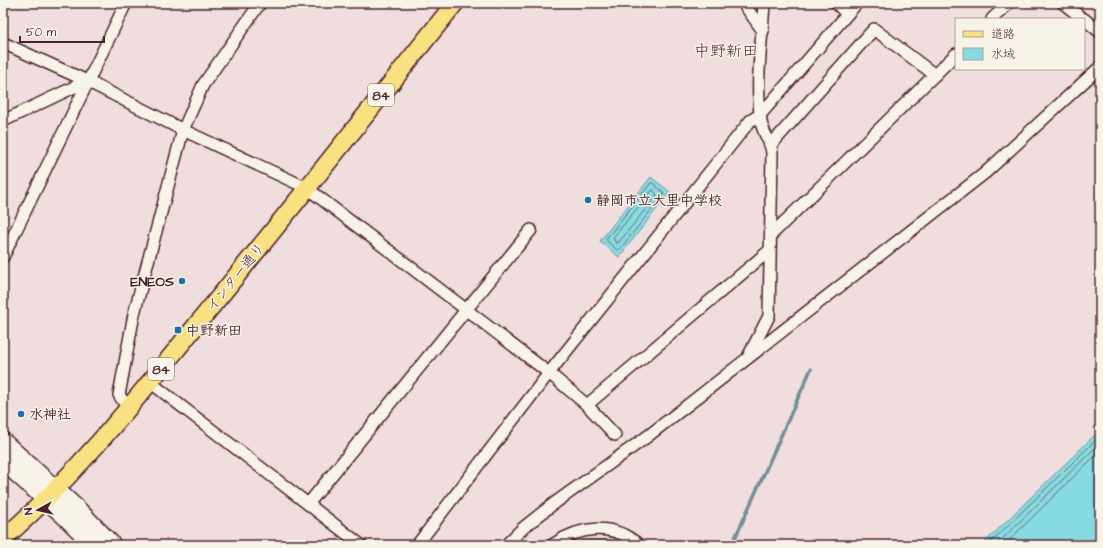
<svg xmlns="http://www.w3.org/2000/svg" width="1103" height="548" font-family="'Architects Daughter','Klee One',sans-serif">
<rect width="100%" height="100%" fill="#f0dedf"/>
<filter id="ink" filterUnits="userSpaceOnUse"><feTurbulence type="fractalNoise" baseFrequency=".025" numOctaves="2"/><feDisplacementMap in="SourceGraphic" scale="8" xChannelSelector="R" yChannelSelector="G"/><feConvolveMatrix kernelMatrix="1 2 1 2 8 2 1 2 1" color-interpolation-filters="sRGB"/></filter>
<g filter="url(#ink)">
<!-- green -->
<polygon fill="#c2d489" stroke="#867a5a" points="583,540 608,540 617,545 574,545"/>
<!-- water -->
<g fill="#88dae1" stroke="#6f8f98">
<polygon points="651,177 670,192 619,257 600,241"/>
<polygon points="1100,430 1100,545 982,545"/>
</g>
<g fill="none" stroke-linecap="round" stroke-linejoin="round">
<!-- shore -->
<g stroke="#636a74" stroke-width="1">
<polygon points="653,183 663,192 664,194 620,249 617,250 607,241 606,239 650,184"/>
<polygon points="653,190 657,195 619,242 616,243 613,238"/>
<polyline points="988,545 1100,436"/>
<polyline points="996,545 1100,443"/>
<polyline points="1004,545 1100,451"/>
</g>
<!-- stream -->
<polyline stroke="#6f8f98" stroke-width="3.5" points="732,545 811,369"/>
<!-- street casing -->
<g stroke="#4a1f2b" stroke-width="14">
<g id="street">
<polyline points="743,3 763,31"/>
<polyline points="836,3 847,14"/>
<polyline points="1063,3 1083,19"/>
<polyline points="992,19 1009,3"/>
<polyline points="1084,19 1100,32"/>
<polyline points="3,43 87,81 183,130 307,188 549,373 587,405 615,435"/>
<polyline points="3,121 87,81"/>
<polyline points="771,145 874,29 935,75"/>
<polyline points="771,235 956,54"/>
<polyline points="3,257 126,3"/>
<path d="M 749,355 L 769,316 L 772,153 C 771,141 762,132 761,121 C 755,83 762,41 764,3"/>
<polyline points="150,382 361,545"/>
<polyline points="587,405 770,250"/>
<polyline points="128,408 119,395 134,314 183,130 203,85 260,3"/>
<polyline points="309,503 531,230"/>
<polyline points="417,545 549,373 750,121 761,114 857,3"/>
<polyline points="506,545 523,528 552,505 648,436 985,173 1100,67"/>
<path d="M 552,545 C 580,526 613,522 639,545"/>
</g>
</g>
<!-- secondary casing -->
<g stroke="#4a1f2b" stroke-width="19">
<g id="secondary">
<polyline points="3,441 77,508 113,545"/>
<polyline points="3,462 66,518 93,545"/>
</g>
</g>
<!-- primary casing -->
<g stroke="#4a1f2b" stroke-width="20">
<path id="primary" d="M 3,539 C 78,474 141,393 203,317 C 288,213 371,108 455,3"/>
</g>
<!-- street -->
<use href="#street" stroke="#f7f3e8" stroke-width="11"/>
<!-- secondary -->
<use href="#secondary" stroke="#f7f3e8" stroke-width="16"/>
<!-- primary -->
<use href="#primary" stroke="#f9e181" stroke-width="17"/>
</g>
</g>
<!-- markers -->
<g fill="#1f6fb2" stroke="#f7f3e8" stroke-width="1.5">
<circle cx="588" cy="200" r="4"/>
<circle cx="182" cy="281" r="4"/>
<rect x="174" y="326" width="8" height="8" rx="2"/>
<circle cx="21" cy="414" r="4"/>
</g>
<g text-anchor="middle" stroke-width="3" stroke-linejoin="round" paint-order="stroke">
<!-- shield labels -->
<g fill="#f7f3e8" stroke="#7e5f64" stroke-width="1">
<rect x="368" y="84" width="26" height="22" rx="3"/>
<rect x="148" y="358" width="26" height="22" rx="3"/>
</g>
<g font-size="13" font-weight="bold" fill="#4a1f2b">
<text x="381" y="100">84</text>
<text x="161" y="374">84</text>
</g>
<!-- poi labels -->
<g font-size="14" font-weight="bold" fill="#4a1f2b" stroke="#f7f3e8" text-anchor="start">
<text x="596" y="205">静岡市立大里中学校</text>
<text x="174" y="286" text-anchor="end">ENEOS</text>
<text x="186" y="335">中野新田</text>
<text x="29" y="419">水神社</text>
</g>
<!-- street labels -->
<g font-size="14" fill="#4a1f2b" stroke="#f7f3e8">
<text transform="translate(235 277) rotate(-51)" y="5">インター通り</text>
</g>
<!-- quarter labels -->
<g font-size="16" fill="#4a1f2b" stroke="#f7f3e8">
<text x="726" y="56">中野新田</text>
</g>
</g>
<!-- margin -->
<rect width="1103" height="548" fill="none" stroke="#f7f3e8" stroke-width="16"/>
<rect x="8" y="8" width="1087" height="532" fill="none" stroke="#4a1f2b" stroke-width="1.5" filter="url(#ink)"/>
<!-- legend -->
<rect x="955" y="18" width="130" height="52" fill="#f7f3e8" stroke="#b29e9c"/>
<rect x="963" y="31" width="20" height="6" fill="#f9e181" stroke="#b29e9c"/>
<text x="991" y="38" font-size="12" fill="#4a1f2b">道路</text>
<rect x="963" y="48" width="20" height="12" fill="#88dae1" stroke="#b29e9c"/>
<text x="991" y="58" font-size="12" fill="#4a1f2b">水域</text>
<!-- north arrow -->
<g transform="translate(38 510) rotate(262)" stroke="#f7f3e8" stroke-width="3" paint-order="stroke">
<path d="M0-3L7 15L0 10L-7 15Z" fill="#4a1f2b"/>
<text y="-6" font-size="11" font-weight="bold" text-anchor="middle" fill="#4a1f2b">N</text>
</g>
<!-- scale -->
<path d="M20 36v6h84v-6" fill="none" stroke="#4a1f2b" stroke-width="2"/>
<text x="26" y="36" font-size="12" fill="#4a1f2b" stroke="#f7f3e8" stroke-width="3" paint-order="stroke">50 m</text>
</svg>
